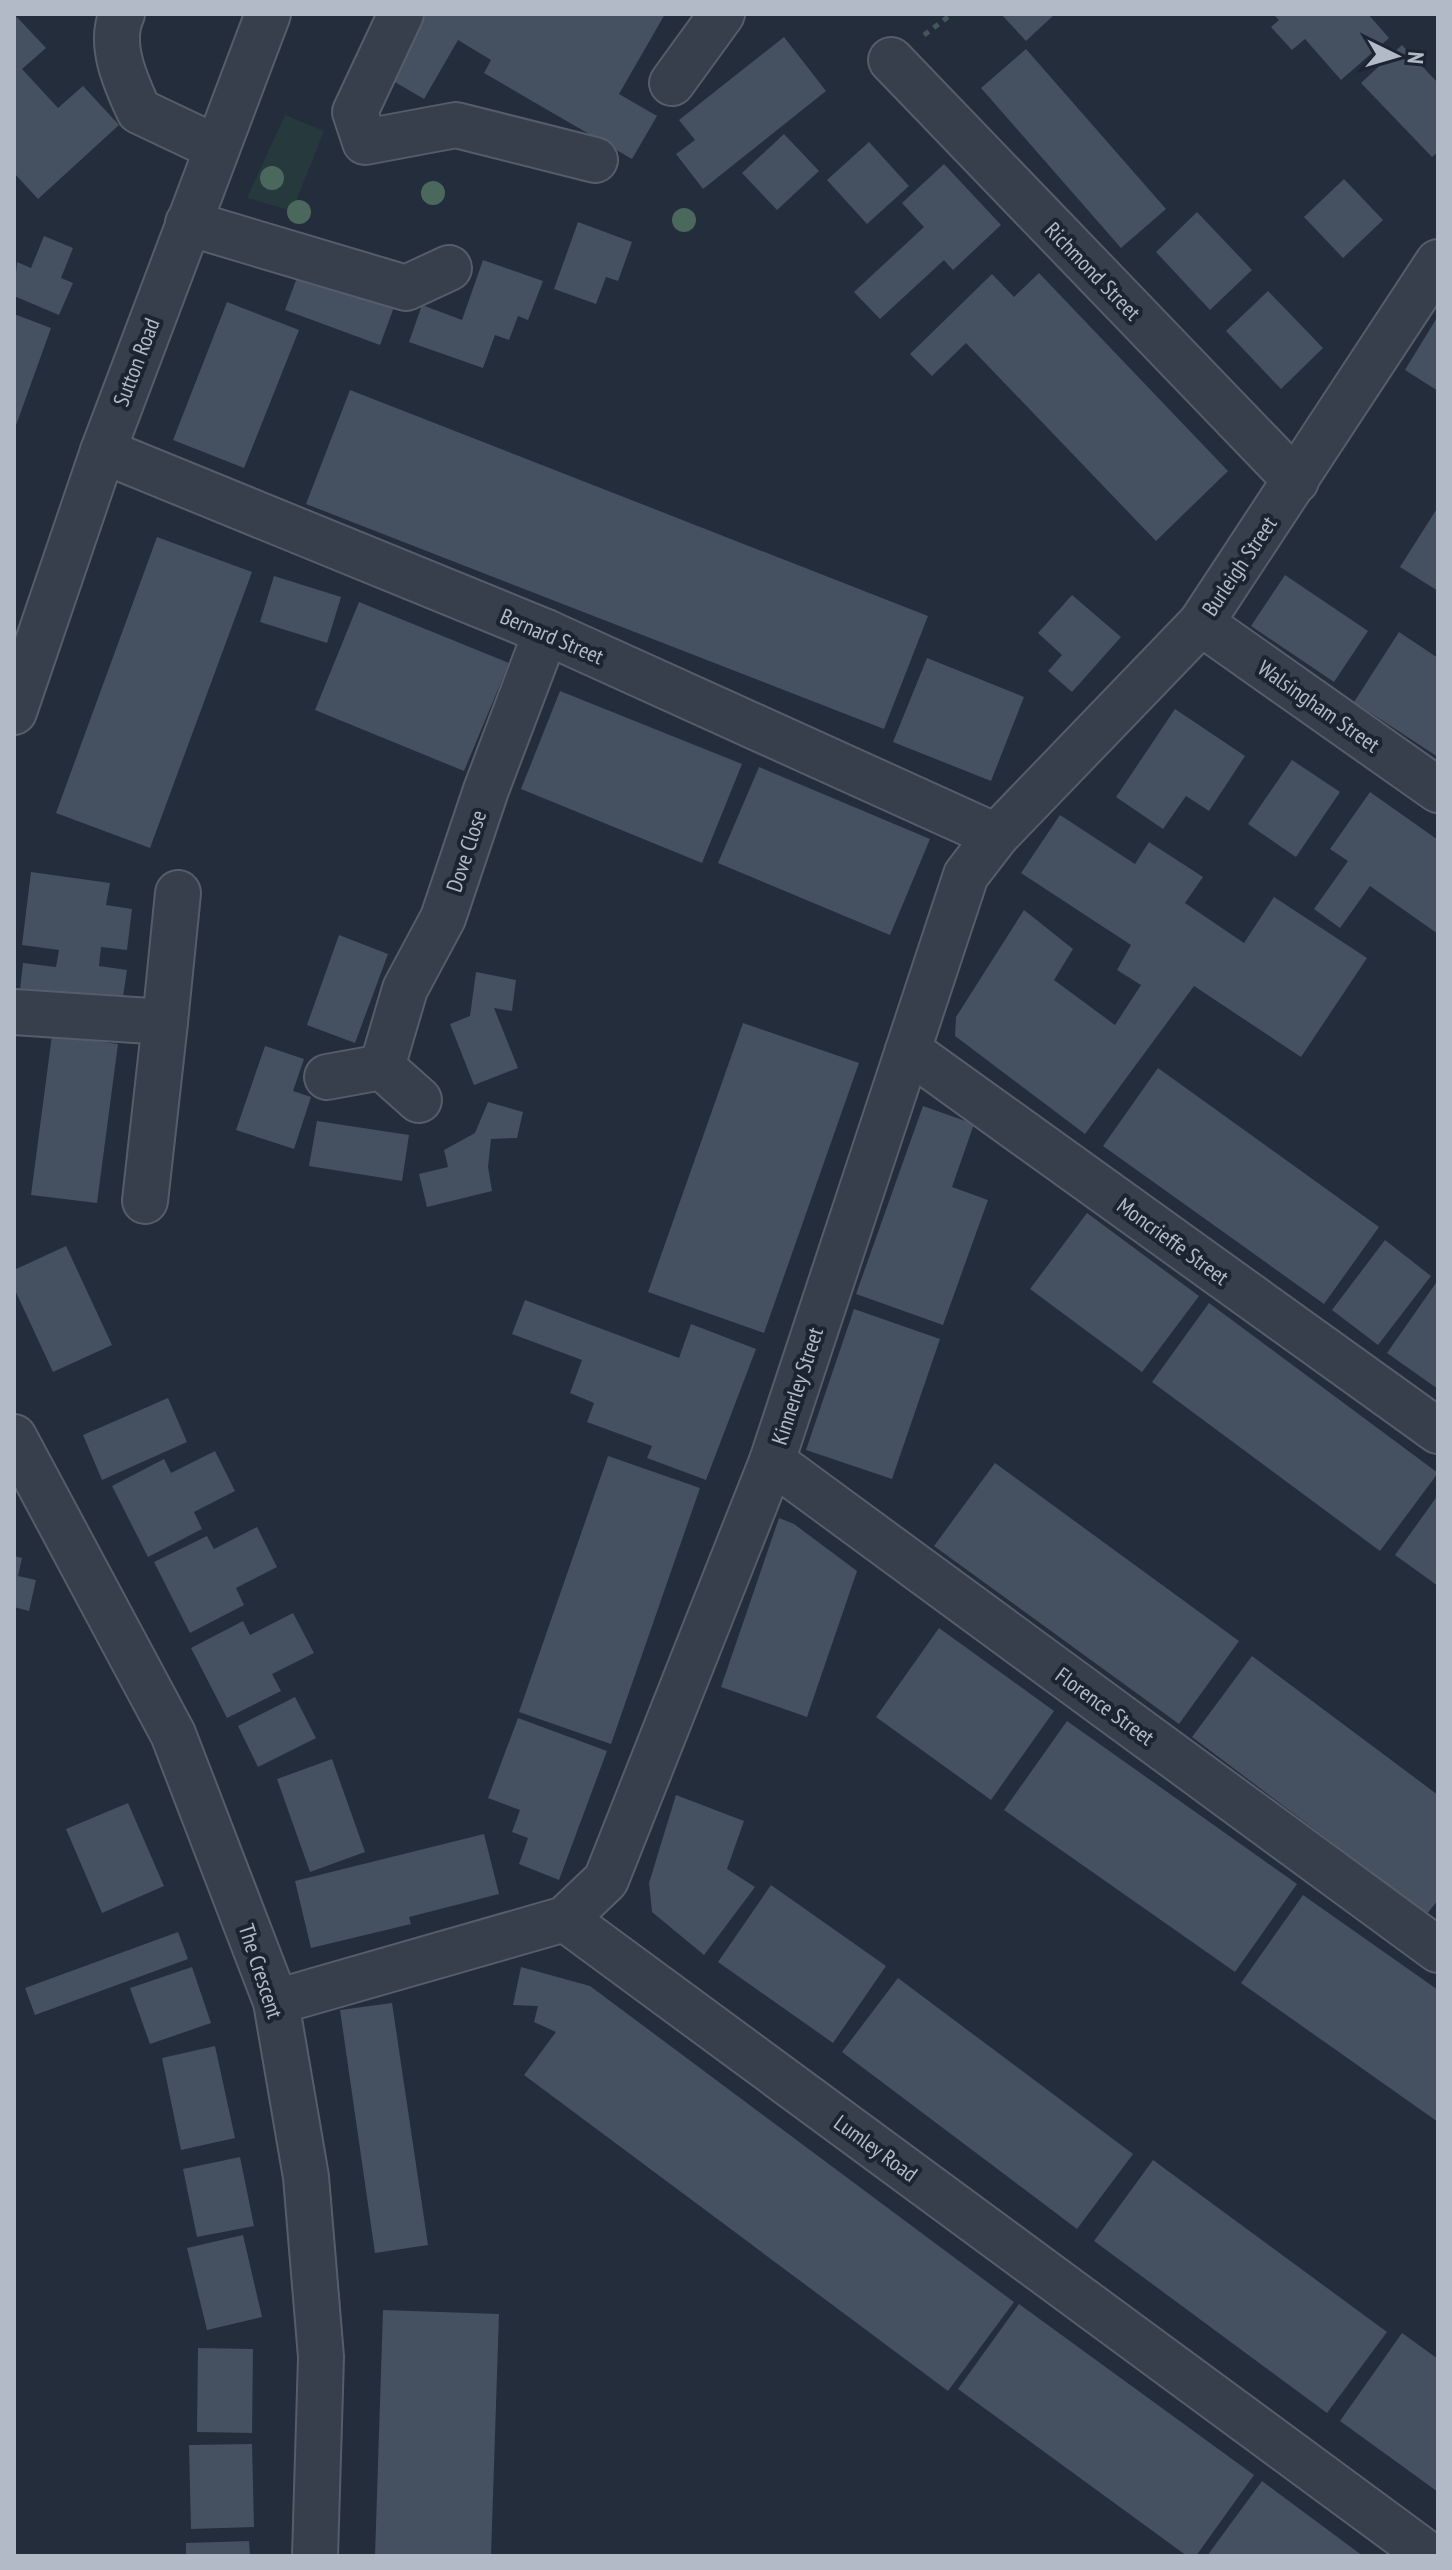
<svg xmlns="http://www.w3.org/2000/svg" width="1452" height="2570" font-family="'PT Sans Narrow',sans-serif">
<rect width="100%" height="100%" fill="#242d3c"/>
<!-- green -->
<polygon fill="#26393d" points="285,115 324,131 292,211 247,198"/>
<!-- building -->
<g fill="#455060">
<polygon points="14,14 46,48 22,69 58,108 83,86 119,125 38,199 14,173"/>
<polygon points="425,14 665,14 619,94 657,116 632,159 484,73 491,60 458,40 424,99 388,78"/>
<polygon points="1001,14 1055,14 1026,41"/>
<polygon points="1273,14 1368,14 1389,38 1341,80 1305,39 1292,50 1271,27 1279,20"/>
<polygon points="784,37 826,91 703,189 676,154 695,140 679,120"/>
<polygon points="1402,45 1438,83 1438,152 1432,157 1361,83"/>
<polygon points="1026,49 1166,209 1121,248 981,88"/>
<polygon points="784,134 819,171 777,210 742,173"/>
<polygon points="869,142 909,186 867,224 827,180"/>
<polygon points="944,164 1001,225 953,270 944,260 880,319 854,292 924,227 902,203"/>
<polygon points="1344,179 1383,220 1343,258 1304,217"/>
<polygon points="1197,212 1252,270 1210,310 1156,252"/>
<polygon points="578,222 632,242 618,281 606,277 596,304 554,289"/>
<polygon points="44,236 73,248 61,278 73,283 59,315 14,296 17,262 31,268"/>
<polygon points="483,260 543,281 528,320 518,316 509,340 495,335 483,368 409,342 422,305 462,320"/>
<polygon points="299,272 394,307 380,345 285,310"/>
<polygon points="1039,273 1228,471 1156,541 966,343 932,376 910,354 992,274 1014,297"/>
<polygon points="1268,291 1323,348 1281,389 1226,331"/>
<polygon points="227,302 299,330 244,468 173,440"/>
<polygon points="14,314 51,328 14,431"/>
<polygon points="1438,316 1438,391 1405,370"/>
<polygon points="350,390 928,616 884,729 306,504"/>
<polygon points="1438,507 1438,591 1400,567"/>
<polygon points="157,537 252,572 150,848 56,813"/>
<polygon points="1285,575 1368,631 1334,682 1251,626"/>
<polygon points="274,576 341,597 327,643 260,622"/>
<polygon points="1072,595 1121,637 1072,692 1048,671 1062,655 1038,633"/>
<polygon points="359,602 509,663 464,771 315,710"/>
<polygon points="1399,632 1438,658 1438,757 1354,702"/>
<polygon points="927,658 1024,697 991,781 893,742"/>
<polygon points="560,691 742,764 702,863 521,789"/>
<polygon points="1175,709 1245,756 1209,811 1186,796 1163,829 1116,797"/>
<polygon points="1292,760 1340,792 1296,857 1248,824"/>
<polygon points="759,767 930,839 890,935 718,863"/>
<polygon points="1370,792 1438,840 1438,934 1370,886 1340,928 1314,909 1348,861 1330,849"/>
<polygon points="1060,815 1135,864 1149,842 1203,877 1185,903 1244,943 1274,897 1367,958 1301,1057 1194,986 1085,1134 955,1036 956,1017 1024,910 1073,949 1054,980 1115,1025 1141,985 1117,970 1131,945 1021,873"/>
<polygon points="31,872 110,883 106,905 132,909 127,950 101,947 99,966 127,970 122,1003 20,990 23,963 56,967 59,950 22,945"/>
<polygon points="339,935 388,954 355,1043 307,1025"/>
<polygon points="476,972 516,980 512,1011 494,1008 518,1068 474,1085 450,1024 470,1016"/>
<polygon points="743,1023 859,1063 764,1333 648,1292"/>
<polygon points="52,1035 118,1044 97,1203 31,1195"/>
<polygon points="265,1046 304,1059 293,1091 311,1097 294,1149 236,1130"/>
<polygon points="1158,1068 1379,1227 1324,1304 1103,1146"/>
<polygon points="488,1102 523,1112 517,1138 491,1139 488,1167 492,1191 427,1207 419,1174 448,1167 444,1150 475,1133"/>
<polygon points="923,1106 974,1124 952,1187 988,1200 943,1325 856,1294"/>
<polygon points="317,1121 409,1135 402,1181 309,1166"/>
<polygon points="1087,1213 1199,1296 1142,1372 1030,1289"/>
<polygon points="1385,1240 1431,1276 1378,1345 1332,1310"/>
<polygon points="66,1246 112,1345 53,1372 14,1288 14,1270"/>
<polygon points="1438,1280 1438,1389 1387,1353"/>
<polygon points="525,1300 679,1358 691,1324 756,1349 706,1480 647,1458 652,1446 587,1422 594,1403 570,1393 582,1360 512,1334"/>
<polygon points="1209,1303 1438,1473 1380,1551 1152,1382"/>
<polygon points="854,1309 940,1339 892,1479 806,1450"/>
<polygon points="168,1398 187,1442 102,1480 83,1435"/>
<polygon points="215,1451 235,1491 194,1512 202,1529 148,1557 112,1486 164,1459 171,1473"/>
<polygon points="608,1456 700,1488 611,1744 519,1712"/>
<polygon points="995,1463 1239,1641 1179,1724 934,1546"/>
<polygon points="1438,1495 1438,1586 1395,1555"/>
<polygon points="779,1518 794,1524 857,1571 807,1717 721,1687"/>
<polygon points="257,1527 277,1567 236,1588 244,1605 190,1633 154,1562 207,1536 214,1549"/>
<polygon points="14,1556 22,1558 18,1576 36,1580 29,1611 14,1607"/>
<polygon points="293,1613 314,1653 272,1674 281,1691 227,1718 191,1648 243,1621 250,1635"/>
<polygon points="939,1628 1054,1711 991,1800 876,1717"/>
<polygon points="1252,1656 1438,1795 1438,1900 1427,1914 1192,1737"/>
<polygon points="295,1697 316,1738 258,1767 238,1726"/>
<polygon points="518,1718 607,1751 559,1880 519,1864 528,1838 512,1832 520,1810 488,1798"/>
<polygon points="1067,1721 1297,1884 1235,1972 1004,1810"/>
<polygon points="332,1759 365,1852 310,1872 277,1779"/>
<polygon points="676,1795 744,1821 727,1869 755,1887 704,1955 652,1912 649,1883"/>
<polygon points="128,1803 164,1886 102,1913 66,1829"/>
<polygon points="484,1834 499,1894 409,1917 411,1924 311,1948 295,1881"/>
<polygon points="771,1885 886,1966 833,2043 718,1962"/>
<polygon points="1303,1895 1438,1990 1438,2122 1241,1983"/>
<polygon points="178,1932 188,1959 35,2015 25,1988"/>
<polygon points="192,1967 211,2023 150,2044 130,1988"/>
<polygon points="521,1967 590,1986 1014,2302 948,2391 524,2075 556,2032 534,2022 538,2006 513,2005"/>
<polygon points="898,1978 1133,2154 1077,2229 842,2052"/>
<polygon points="392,2003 428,2245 375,2253 340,2010"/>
<polygon points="215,2046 235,2138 181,2150 162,2058"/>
<polygon points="240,2157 254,2226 197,2237 183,2169"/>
<polygon points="1153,2160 1387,2332 1327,2413 1094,2241"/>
<polygon points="243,2235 262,2317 207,2330 187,2248"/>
<polygon points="1019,2304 1254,2475 1196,2556 1187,2556 958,2389"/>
<polygon points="383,2310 499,2314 491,2556 375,2556"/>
<polygon points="1402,2333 1438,2359 1438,2492 1340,2421"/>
<polygon points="198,2348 253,2349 252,2433 197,2432"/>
<polygon points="252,2444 254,2527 191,2529 189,2445"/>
<polygon points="1262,2481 1363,2556 1207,2556"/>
<polygon points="249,2541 250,2556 186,2556 186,2543"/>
</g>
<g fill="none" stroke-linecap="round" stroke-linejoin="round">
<!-- minor casing -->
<g stroke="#565d6a" stroke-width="48">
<g id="minor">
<path d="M 122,14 C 108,44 126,83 139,111 L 217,148"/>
<polyline points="401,14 355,112 365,142 456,125 595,160"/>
<polyline points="891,60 1296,481"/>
<polyline points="672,83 722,14"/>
<polyline points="188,223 406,288 449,268"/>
<polyline points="103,451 546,632 996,836"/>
<polyline points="1201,623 1438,790"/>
<polyline points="14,712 103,451 268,14"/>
<polyline points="14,1012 165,1022 178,893"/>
<polyline points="908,1050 1438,1431"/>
<polyline points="382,1067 405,989 443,918 486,790 546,632"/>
<polyline points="327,1077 382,1067 419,1100"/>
<polyline points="145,1201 165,1022"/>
<polyline points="14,1437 173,1734 276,2002 306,2177 321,2357 315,2556"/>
<polyline points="772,1461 1438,1950"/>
<polyline points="565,1919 1430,2556"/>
<polyline points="276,2002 565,1919 606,1880 772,1461 966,875 996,836 1201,623 1438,262"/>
</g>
</g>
<!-- path -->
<polyline stroke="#44565a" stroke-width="5" stroke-dasharray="6 6" stroke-linecap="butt" points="924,35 952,14"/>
<!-- minor -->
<use href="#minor" stroke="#383f4c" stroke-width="44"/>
</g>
<!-- trees -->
<g fill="#4b685c">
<circle cx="272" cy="178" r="12"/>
<circle cx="433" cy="193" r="12"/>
<circle cx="299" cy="212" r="12"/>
<circle cx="684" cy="220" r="12"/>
</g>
<g text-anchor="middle" stroke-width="8" stroke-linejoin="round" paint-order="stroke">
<!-- street labels -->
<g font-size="22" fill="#b3bac7" stroke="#1d2431">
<text transform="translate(1093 271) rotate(46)" y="8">Richmond Street</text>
<text transform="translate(136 362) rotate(-69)" y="8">Sutton Road</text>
<text transform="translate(1239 566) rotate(-56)" y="8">Burleigh Street</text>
<text transform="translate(552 636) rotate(23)" y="8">Bernard Street</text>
<text transform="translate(1319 706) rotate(35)" y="8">Walsingham Street</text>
<text transform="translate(466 851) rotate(-72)" y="8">Dove Close</text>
<text transform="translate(1173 1241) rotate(36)" y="8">Moncrieffe Street</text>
<text transform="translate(797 1386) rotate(-72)" y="8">Kinnerley Street</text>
<text transform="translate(1105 1706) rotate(36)" y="8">Florence Street</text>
<text transform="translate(261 1971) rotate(72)" y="8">The Crescent</text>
<text transform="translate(876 2148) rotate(36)" y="8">Lumley Road</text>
</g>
</g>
<!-- border -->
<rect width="1452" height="2570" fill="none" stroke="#b3bac7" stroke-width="32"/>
<!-- north arrow -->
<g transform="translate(1396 56) rotate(95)" stroke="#1d2431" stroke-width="6" paint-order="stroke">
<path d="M0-6L14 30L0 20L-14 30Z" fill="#b3bac7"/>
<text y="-12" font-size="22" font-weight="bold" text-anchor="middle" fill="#b3bac7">N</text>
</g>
</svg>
